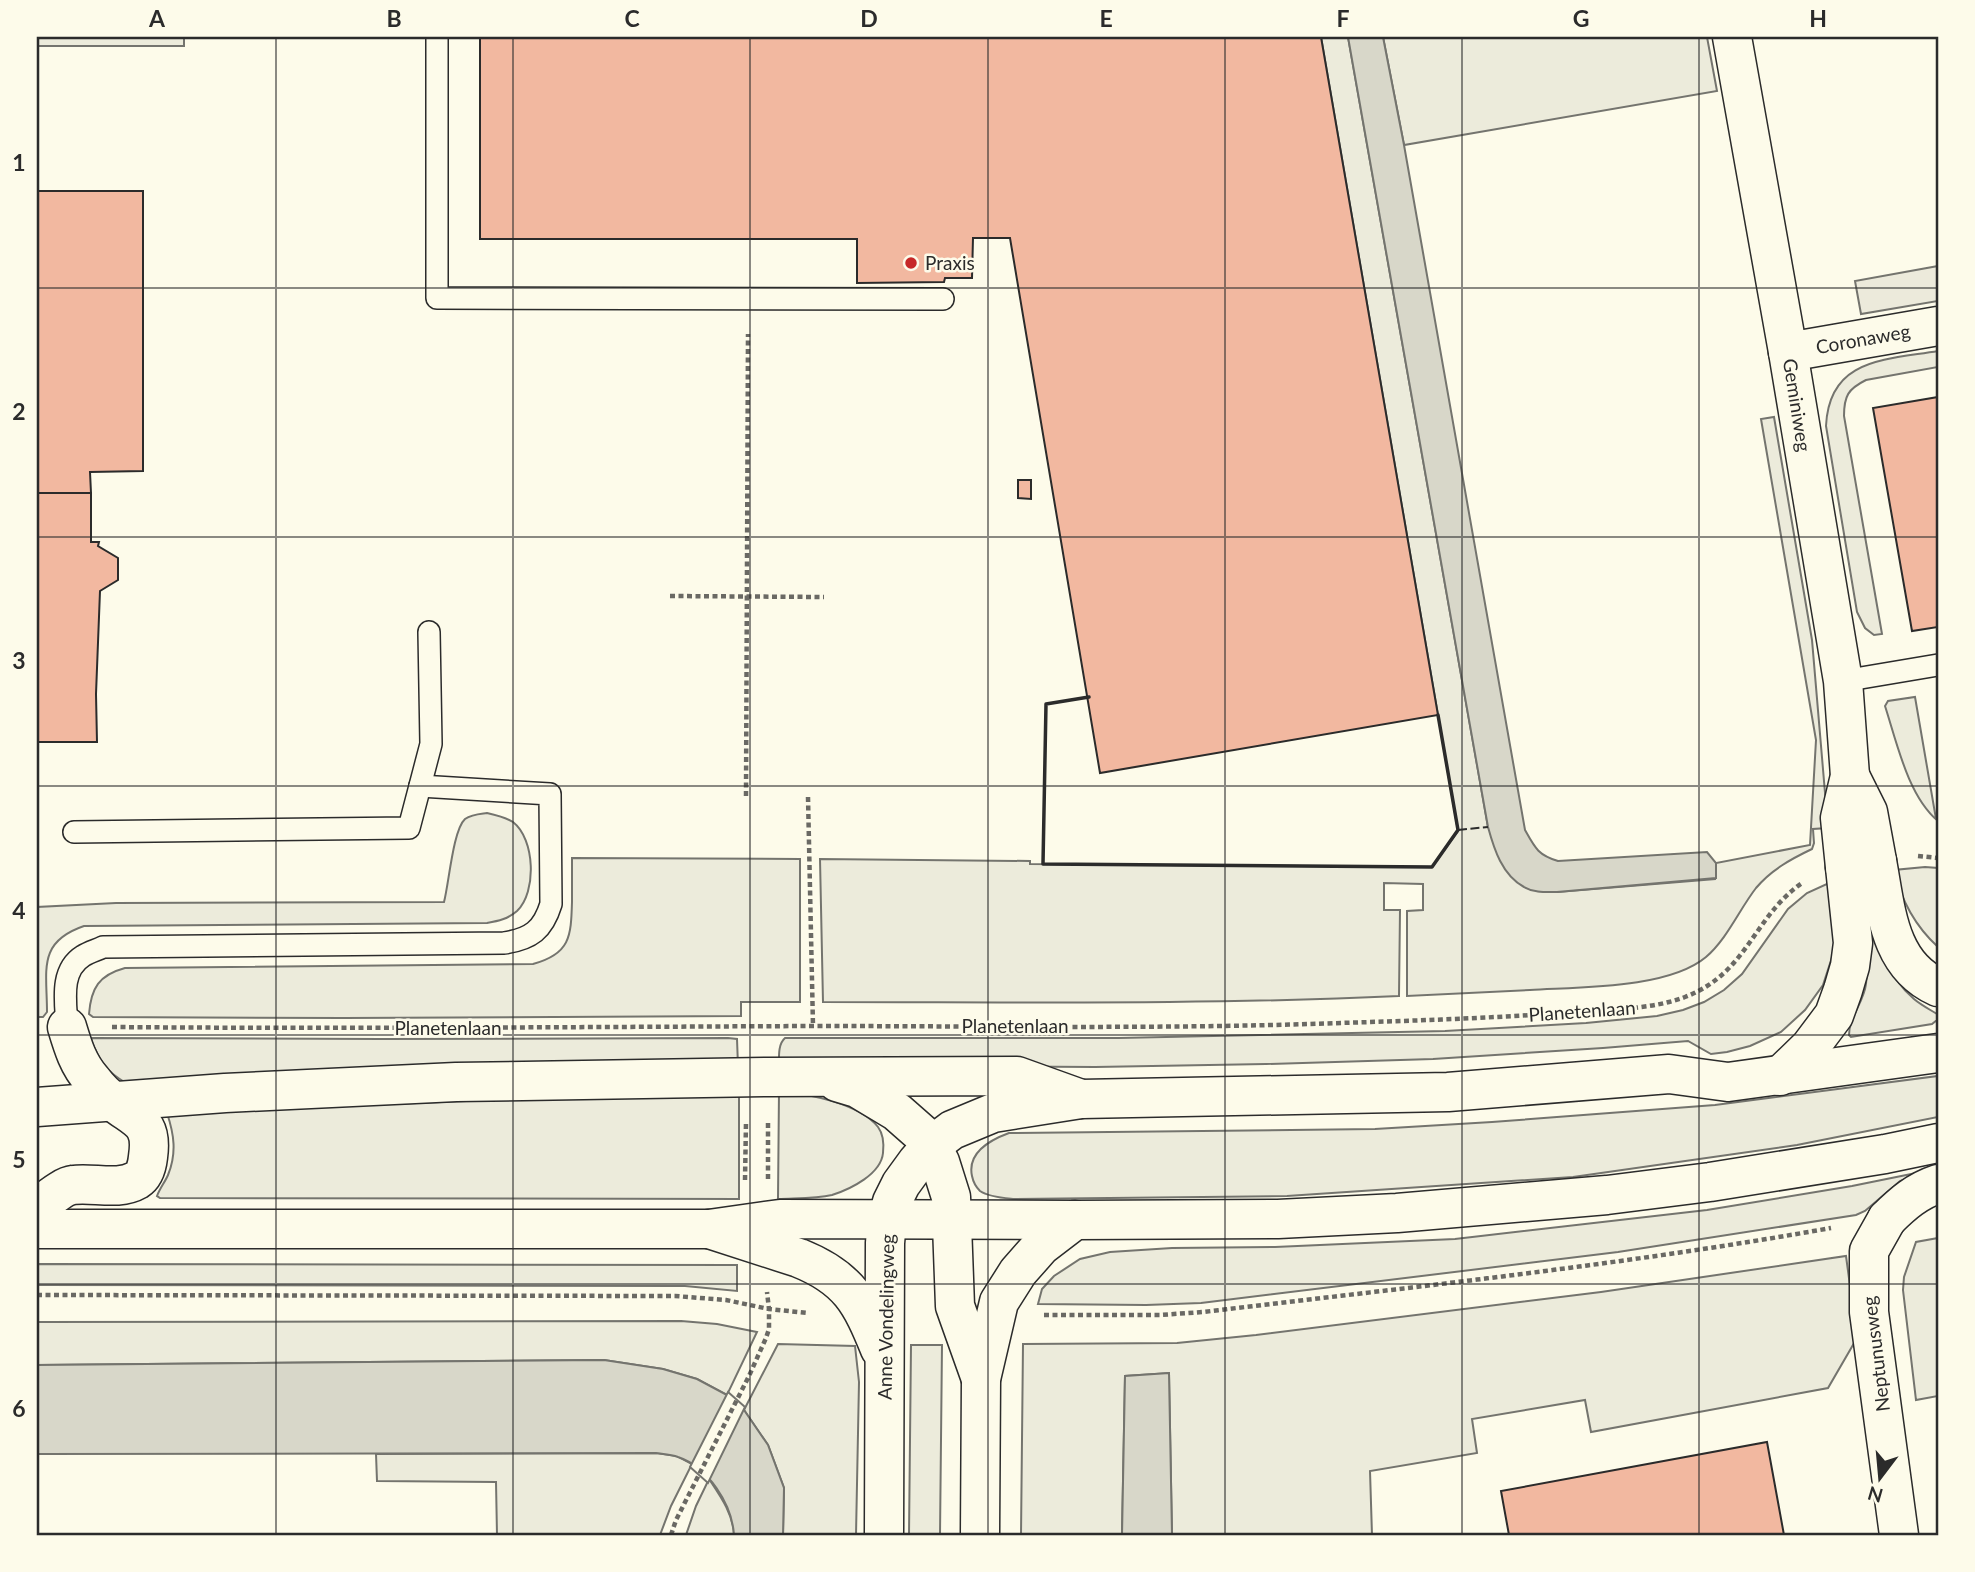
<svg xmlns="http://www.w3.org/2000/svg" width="1975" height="1572" font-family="Lato,sans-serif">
<rect width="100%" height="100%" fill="#fdfbea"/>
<!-- green -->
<g fill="#ecebdb" stroke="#74746e" stroke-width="2">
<rect x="37" y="37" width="147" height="9"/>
<path d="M 1321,37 L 1348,37 L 1488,827 L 1537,891 L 1557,892 L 1715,879 L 1716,863 L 1810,845 L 1816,740 L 1761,419 L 1774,417 L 1812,640 L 1828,828 L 1813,829 L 1814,843 L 1812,849 C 1791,859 1771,870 1756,888 C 1739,910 1727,939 1706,957 C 1668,989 1578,987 1530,990 C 1489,992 1448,994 1407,996 L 1407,911 L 1423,910 L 1423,884 L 1384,883 L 1384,910 L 1400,910 L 1399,996 C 1208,1005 1015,1002 823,1002 L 820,859 L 1030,861 L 1030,864 L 1432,867 L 1458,831 Z"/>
<polygon points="1383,37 1707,37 1717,91 1404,145"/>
<path d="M 1938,351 L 1938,367 L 1866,380 C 1848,389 1844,396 1844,416 L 1882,634 L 1874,635 L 1865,628 L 1857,612 L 1826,426 C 1829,358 1885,360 1938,351 Z"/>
<path d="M 1915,697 L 1936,819 L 1938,819 L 1938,821 C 1908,796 1897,743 1885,706 L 1888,701 Z"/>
<path d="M 487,813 C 496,815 505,817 513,822 C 535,839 537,892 517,911 C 508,919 498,921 487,923 L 84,926 C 37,942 47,970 47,1012 L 43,1017 L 37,1017 L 37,907 L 116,903 L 444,902 C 449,883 453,830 465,819 C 472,814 479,814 487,813 Z"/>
<path d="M 572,858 L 800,859 L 800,1002 L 741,1002 L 741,1016 L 344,1018 L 93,1017 L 89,1014 C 91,988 99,975 125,968 L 533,964 C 570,954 571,937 572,902 C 572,888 572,873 572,858 Z"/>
<path d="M 1925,867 L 1938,868 L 1938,947 C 1915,926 1901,900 1894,870 Z"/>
<path d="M 1858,880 C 1871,922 1879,969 1914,999 C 1921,1005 1929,1009 1937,1014 L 1937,1020 L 1932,1024 L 1851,1037 L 1849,1035 C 1849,1017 1864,1002 1866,984 C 1870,950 1862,914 1858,880 Z"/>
<path d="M 1829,883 L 1835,948 L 1823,985 L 1805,1010 L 1781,1032 L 1750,1046 L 1727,1052 L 1711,1054 L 1688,1041 L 1603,1048 L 1433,1059 L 1266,1064 L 1095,1067 L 779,1065 C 779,1056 778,1044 785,1038 L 1119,1038 L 1445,1031 L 1586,1023 L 1657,1016 L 1683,1010 L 1704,1002 L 1724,990 L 1742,974 L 1788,909 L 1807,893 Z"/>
<path d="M 92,1038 L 381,1039 L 728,1038 L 737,1039 L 738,1066 L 126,1083 C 106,1071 100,1062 91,1040 Z"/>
<path d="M 1938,1076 L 1938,1117 L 1797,1145 L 1573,1177 L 1287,1196 L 1013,1199 C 1003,1198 989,1197 980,1191 C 976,1187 973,1181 972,1176 C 967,1153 990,1140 1009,1133 L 1375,1129 L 1492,1122 L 1715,1105 Z"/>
<path d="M 739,1090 L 739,1199 L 160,1198 L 157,1196 C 160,1188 165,1182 168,1175 C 177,1153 174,1134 167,1113 Z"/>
<path d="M 779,1091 C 808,1094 859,1103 878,1127 C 884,1135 884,1144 883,1153 C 881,1174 851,1189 832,1195 C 815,1199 795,1198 778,1199 Z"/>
<polygon points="1926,1171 1900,1181 1865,1211 1856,1215 1618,1252 1201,1303 1146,1305 1038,1304 1042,1289 1054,1276 1080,1259 1110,1252 1172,1248 1275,1247 1455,1239 1707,1210 1852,1186"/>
<polygon points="1938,1238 1938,1396 1916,1400 1903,1290 1904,1277 1916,1242"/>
<polygon points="1846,1256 1857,1338 1828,1388 1591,1432 1585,1400 1472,1419 1477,1453 1370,1471 1372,1535 1172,1535 1169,1373 1125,1376 1122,1535 1021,1535 1023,1344 1177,1343 1256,1335 1601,1292"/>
<polygon points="37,1264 737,1265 737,1291 685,1286 37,1285"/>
<polygon points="681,1321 717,1324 757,1332 727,1395 697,1379 663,1369 604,1360 37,1365 37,1322"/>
<polygon points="778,1344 855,1346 859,1382 856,1535 783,1535 784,1488 768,1445 744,1410"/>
<polygon points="911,1345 942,1345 940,1535 909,1535"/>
<polygon points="656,1453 677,1456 692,1464 671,1506 660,1535 497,1535 496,1482 377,1481 376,1454"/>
<path d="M 709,1479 C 721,1497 733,1514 734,1535 L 686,1535 L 696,1506 Z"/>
</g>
<!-- parking -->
<polygon fill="#eceadb" stroke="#74746e" stroke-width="2" points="1938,266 1938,301 1861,314 1855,281"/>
<!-- water -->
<g fill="#d8d7c9" stroke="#74746e" stroke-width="2">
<path d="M 1348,37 L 1383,37 L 1404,145 L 1525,830 C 1535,848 1538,855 1558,861 L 1707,852 L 1716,863 L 1716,878 L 1557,892 C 1546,892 1534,893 1524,887 C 1502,875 1494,849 1488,827 Z"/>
<path d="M 604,1360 L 663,1369 L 697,1379 L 727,1395 L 744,1410 L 768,1445 L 784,1488 L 783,1535 L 734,1535 C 732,1504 708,1467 678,1457 C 671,1454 663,1454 656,1453 L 37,1454 L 37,1365 Z"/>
<polygon points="1169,1373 1172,1535 1122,1535 1125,1376"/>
</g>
<!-- pier -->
<polygon fill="#fdfbea" stroke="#74746e" stroke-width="2" points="728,1392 745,1407 708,1483 690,1467"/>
<!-- building -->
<g fill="#f2b8a0" stroke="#2b2b2b" stroke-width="2">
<polygon points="480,37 1321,37 1438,715 1100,773 1010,238 973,238 972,278 945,278 944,282 857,283 857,239 480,239"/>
<polygon points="37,191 143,191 143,471 90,472 91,493 37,493"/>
<polygon points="1938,397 1938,627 1912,631 1873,408"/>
<polygon points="1018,480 1031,480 1031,499 1018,498"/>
<polygon points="37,493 91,493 91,542 99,542 98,546 118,558 118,580 100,591 96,694 97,742 37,742"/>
<polygon points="1767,1442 1784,1535 1509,1535 1501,1491"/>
</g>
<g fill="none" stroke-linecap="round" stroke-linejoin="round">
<!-- lane casing -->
<g stroke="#2b2b2b" stroke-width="24">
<g id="lane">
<polyline points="437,37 437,298 943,299"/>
<polyline points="1843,681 1938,665"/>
<polyline points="74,832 409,828 431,744 429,632"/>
<path d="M 67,1027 C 66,1003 59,971 83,956 C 89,952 97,950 103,947 L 504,943 C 531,939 543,930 551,904 L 550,794 L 420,786"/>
</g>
</g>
<!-- street casing -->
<g stroke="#2b2b2b" stroke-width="41">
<g id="street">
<polyline points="1732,37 1788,352 1843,681 1850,776 1840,818 1845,867"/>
<polyline points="1788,352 1938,326"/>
<polyline points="1850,776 1868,812 1877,861"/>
<polyline points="1887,1219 1869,1251 1869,1312 1899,1535"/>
</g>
</g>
<!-- secondary casing -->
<g stroke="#2b2b2b" stroke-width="41">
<g id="secondary">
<polyline points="837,1082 857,1088 897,1112 922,1134 931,1146 940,1162 951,1197 955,1306 981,1379"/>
<polyline points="37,1107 225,1093 456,1082 768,1077 1017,1076 1081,1099"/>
<path d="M 37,1207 C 46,1201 63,1186 73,1185 C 93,1182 118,1191 137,1180 C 145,1175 147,1166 148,1157 C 153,1122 138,1121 115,1103 C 107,1097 98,1088 92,1080 C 78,1064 73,1047 67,1027"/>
<polyline points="37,1229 709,1229 780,1219 1075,1220"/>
</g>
</g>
<!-- primary casing -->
<g stroke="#2b2b2b" stroke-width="41">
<g id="primary">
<path d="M 1877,861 C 1886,908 1888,965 1938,987"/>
<polyline points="1780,1076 1810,1047 1834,1015 1843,990 1850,966 1853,943 1845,867"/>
<path d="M 1887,1219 C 1903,1203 1917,1191 1938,1184"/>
<path d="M 709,1229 L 799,1258 C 849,1278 861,1302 880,1349"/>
<polyline points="884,1535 885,1243 887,1220 892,1202 901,1184 917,1162 931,1146 952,1130 993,1113 1081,1099 1448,1092 1669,1074 1728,1082 1938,1053"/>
<polyline points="980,1535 981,1379 999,1302 1018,1272 1041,1246 1075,1220 1278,1219 1397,1213 1607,1195 1710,1182 1885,1154 1938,1143"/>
</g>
</g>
<!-- path -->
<g stroke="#6a6964" stroke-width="4.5" stroke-dasharray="5 3.5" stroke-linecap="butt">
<polyline points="670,596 824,597"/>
<polyline points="746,796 748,334"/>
<polyline points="808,797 813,1026"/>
<polyline points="1918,856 1938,858"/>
<path d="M 112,1027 C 345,1029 578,1027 812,1026 C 978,1026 1144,1029 1310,1024 C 1398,1021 1485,1019 1573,1012 C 1610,1009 1650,1010 1685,997 C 1748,973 1753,917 1802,883"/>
<polyline points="768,1179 768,1121"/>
<polyline points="745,1180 746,1122"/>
<polyline points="37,1295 675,1296 726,1300 769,1309 808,1313"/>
<path d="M 1044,1315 L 1160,1315 L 1203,1312 C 1413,1287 1623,1265 1831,1228"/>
<polyline points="671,1535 676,1520 749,1376 766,1338 769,1329 769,1309 767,1292"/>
</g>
<!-- lane -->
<use href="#lane" stroke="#fdfbea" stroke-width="21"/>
<!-- street -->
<use href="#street" stroke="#fdfbea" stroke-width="38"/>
<!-- secondary -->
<use href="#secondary" stroke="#fdfbea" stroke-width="38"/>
<!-- primary -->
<use href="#primary" stroke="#fdfbea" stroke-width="38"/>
<!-- fence -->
<polyline stroke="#2b2b2b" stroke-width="2" stroke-dasharray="9 3.5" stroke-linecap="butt" points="1458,830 1488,827"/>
<!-- wall -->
<polyline stroke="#2b2b2b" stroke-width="3.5" points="1089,697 1046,704 1043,864 1432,867 1458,830 1438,715"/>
</g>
<!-- grid -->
<path fill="none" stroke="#2b2b2b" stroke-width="2" stroke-opacity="0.55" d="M 276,37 L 276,1535M 513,37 L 513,1535M 750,37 L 750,1535M 988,37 L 988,1535M 1225,37 L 1225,1535M 1462,37 L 1462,1535M 1699,37 L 1699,1535M 37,288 L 1938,288M 37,537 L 1938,537M 37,786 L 1938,786M 37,1035 L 1938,1035M 37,1284 L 1938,1284"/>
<!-- markers -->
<circle fill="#c62828" stroke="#fdfbea" stroke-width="2.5" cx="911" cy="263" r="7"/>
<g text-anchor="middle" stroke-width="5" stroke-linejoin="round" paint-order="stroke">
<!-- poi labels -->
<g font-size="19" fill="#2b2b2b" stroke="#fdfbea" text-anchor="start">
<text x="925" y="270">Praxis</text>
</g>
<!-- street labels -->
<g font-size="19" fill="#2b2b2b" stroke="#fdfbea">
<text transform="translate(1863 339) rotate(-10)" y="7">Coronaweg</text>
<text transform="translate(1797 405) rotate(81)" y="7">Geminiweg</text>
<text transform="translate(1582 1011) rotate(-4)" y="7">Planetenlaan</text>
<text x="1015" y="1033">Planetenlaan</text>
<text x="448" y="1035">Planetenlaan</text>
<text transform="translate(886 1317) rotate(-89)" y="7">Anne Vondelingweg</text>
<text transform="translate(1876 1354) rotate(-97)" y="7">Neptunusweg</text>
</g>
</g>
<!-- border -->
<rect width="1975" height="1572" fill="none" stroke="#fdfbea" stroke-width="77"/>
<!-- north arrow -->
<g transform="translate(1880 1478) rotate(196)" stroke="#fdfbea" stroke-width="5" paint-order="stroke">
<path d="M0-5L12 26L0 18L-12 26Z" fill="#2b2b2b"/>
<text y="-10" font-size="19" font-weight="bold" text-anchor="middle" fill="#2b2b2b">N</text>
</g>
<rect x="38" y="38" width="1899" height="1496" fill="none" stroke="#2b2b2b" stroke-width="2.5"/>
<g font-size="23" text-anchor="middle" font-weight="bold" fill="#2b2b2b">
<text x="157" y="27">A</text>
<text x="394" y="27">B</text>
<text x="632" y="27">C</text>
<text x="869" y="27">D</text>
<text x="1106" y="27">E</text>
<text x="1343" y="27">F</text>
<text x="1581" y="27">G</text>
<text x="1818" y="27">H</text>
<text x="19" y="171">1</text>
<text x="19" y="420">2</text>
<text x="19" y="669">3</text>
<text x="19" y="919">4</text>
<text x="19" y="1168">5</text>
<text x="19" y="1417">6</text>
</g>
</svg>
